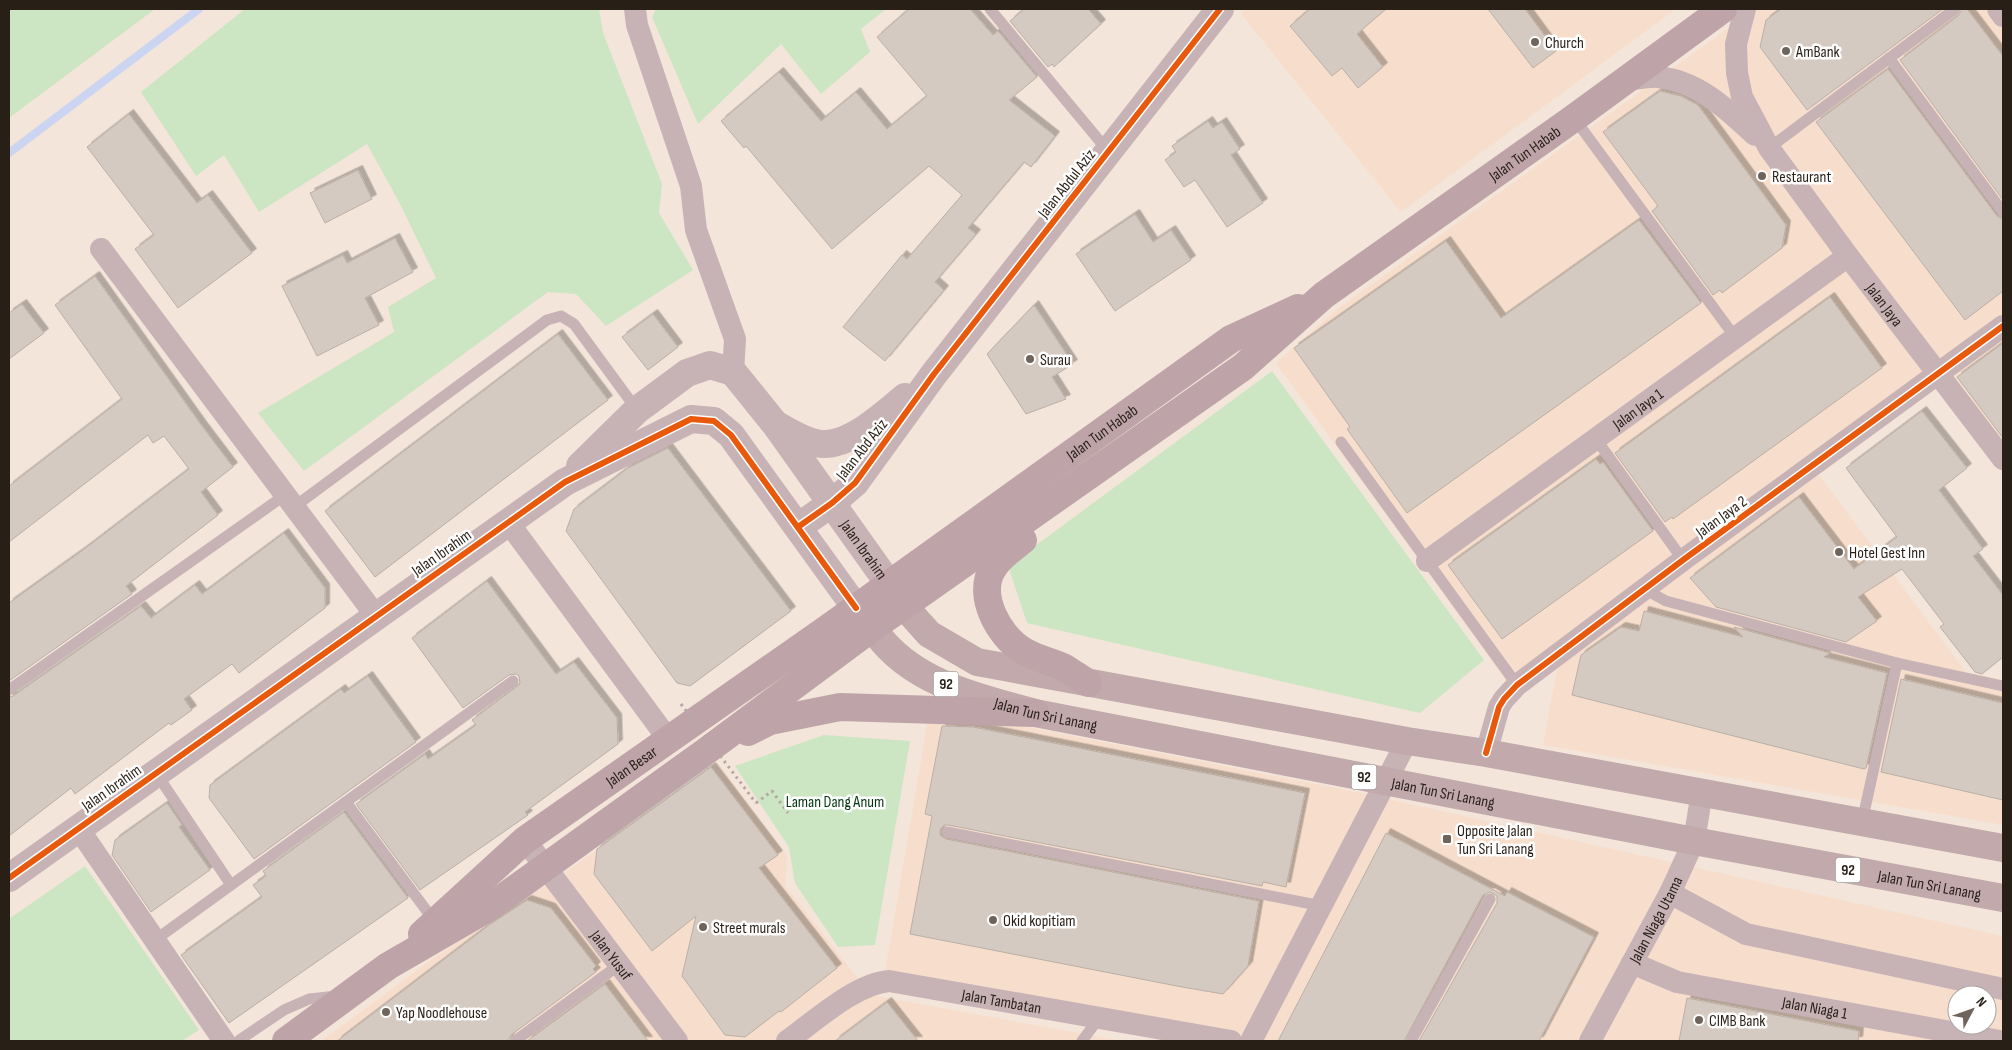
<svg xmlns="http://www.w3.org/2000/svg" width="2012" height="1050" font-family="'Sofia Sans Condensed',sans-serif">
<defs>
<filter id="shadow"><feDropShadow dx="4.5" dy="-4.5" stdDeviation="0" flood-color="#0004"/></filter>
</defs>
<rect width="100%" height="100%" fill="#f4e5da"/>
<!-- built -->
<g fill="#f7decc" fill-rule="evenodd">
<polygon points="1245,9 1676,9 1401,212 1241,14"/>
<polygon points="1755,9 2003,9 2003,442 1925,372 1506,681 1276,363 1336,310"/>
<polygon points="1819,475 1966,672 2003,680 2003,825 1543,745 1557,668 1727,540"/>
<path d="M 928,720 L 1012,724 L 1366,794 L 2003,936 L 2003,1041 L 1178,1041 L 882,989 ZM 1957,995 L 1987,995 L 1987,1025 L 1957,1025 Z"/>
<polygon points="718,763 787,856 785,885 871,995 1123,1041 321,1041 428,962 564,873"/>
</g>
<!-- green -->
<g fill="#cce5c2">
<polygon points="9,9 155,9 9,118"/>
<polygon points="245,9 599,9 603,33 662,184 659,213 693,270 606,326 576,294 548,292 304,471 258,413 394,332 388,307 436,278 399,202 367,144 259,212 224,155 196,176 141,92"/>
<polygon points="656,9 886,9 861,29 870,52 821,94 781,44 698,124 652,17"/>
<polygon points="1272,371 1484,660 1420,713 1027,623 1008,566"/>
<polygon points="824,735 910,741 875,945 838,947 795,883 789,847 735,766"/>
<polygon points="85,866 199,1030 182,1041 9,1041 9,919"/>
</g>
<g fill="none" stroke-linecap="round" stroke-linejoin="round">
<!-- stream -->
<polyline stroke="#cbd5f1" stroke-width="8" points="9,153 199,9"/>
</g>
<!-- building -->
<g fill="#d5cac1" stroke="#baafa6" filter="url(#shadow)">
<polygon points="909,9 970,9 993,35 998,31 1037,77 1009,100 1055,136 1031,167 1024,162 968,228 976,234 935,282 944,290 885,361 843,327 902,255 907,259 962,195 929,166 832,249 746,146 744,148 721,121 779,72 821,121 856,92 887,129 927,96 877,37"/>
<polygon points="1024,9 1088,9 1101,24 1054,67 1052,64 1048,67 1010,21"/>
<polygon points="1310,9 1386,9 1357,34 1383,67 1358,88 1342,68 1332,76 1290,26"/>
<polygon points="1488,9 1525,9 1556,51 1533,68"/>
<polygon points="1781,9 1943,9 1807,110 1760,47 1766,20"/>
<polygon points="1962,9 1967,9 2003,56 2003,200 1900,60 1959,15"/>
<polygon points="1888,69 1997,216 2003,219 2003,291 1965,320 1816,122"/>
<polygon points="1660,91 1681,96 1698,105 1786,225 1782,248 1722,293 1720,290 1713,295 1652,211 1658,206 1603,132"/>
<polygon points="129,114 197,203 208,195 252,253 178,308 135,249 154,235 87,147"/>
<polygon points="1208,121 1213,128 1222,122 1240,149 1231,155 1263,203 1227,227 1195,180 1184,187 1165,160 1176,152 1172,146"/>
<polygon points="358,170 372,199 325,223 310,193"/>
<polygon points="1135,214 1153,242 1171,230 1191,260 1115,311 1076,254"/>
<polygon points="1639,220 1701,303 1407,513 1347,429 1350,427 1294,348 1446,241 1501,318"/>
<polygon points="395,238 413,272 365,298 379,325 317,356 282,286 343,255 347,263"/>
<polygon points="95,276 202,426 233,467 201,492 218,515 126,586 132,594 9,681 9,603 83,550 189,469 164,436 153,443 148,435 9,542 9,486 122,399 55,305"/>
<polygon points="1830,297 1882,368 1673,519 1672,517 1665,522 1615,453"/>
<polygon points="22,304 44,333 9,359 9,313"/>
<polygon points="1034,305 1073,364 1052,377 1066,399 1026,414 987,354"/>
<polygon points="653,314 678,347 648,370 622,337"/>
<polygon points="558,334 608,400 375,577 325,511"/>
<polygon points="2003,343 2003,438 1957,377"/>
<polygon points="1922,411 1967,468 1939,490 1983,549 1973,556 2003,595 2003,657 1982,674 1975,672 1940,627 1944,624 1902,569 1858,597 1877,621 1846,642 1716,607 1690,578 1799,497 1854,569 1897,537 1846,468"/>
<polygon points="668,448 791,611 690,686 677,683 566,531 574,509 628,468"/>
<polygon points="1596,459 1600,464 1603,462 1653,531 1502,639 1448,565"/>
<polygon points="284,533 325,588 325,608 239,673 232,664 184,699 192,710 171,725 169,723 75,794 71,788 9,836 9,697 13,696 141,606 151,618 195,585 202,594"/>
<polygon points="487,581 556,674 574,662 617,718 618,744 525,812 528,815 420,890 356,804 425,754 428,759 476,725 472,720 520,684 519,676 516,674 509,675 463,708 412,638"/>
<polygon points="1644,611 1743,637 1734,627 1830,653 1824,657 1887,673 1866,768 1864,769 1572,695 1581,655 1621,627 1639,631"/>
<polygon points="368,676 416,742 254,859 209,798 210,785 341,689 344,693"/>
<polygon points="1901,679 2003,703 2003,800 1881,772"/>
<polygon points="942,726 973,727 1305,793 1286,887 1263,882 1262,886 948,825 944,825 940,830 940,835 946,839 1259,901 1248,966 1223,994 1182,987 910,934 932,816 925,814"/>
<polygon points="711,767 778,855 759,868 837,968 781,1012 779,1011 745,1037 725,1035 682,976 696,916 652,951 594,874 597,849"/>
<polygon points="167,803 182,825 179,827 210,870 151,912 112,855 115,840"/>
<polygon points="344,812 408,898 229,1023 181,955 262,897 253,885 266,876 263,871"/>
<polygon points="1386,833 1505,896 1507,892 1594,937 1539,1041 1419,1041 1497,903 1497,896 1490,892 1483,895 1404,1041 1278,1041"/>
<polygon points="527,900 551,908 596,966 593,969 596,972 511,1035 508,1041 337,1041 489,925"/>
<polygon points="605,984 648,1041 527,1041"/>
<polygon points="1687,998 1859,1031 1858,1041 1679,1041"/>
<polygon points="887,1002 918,1041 835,1041"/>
</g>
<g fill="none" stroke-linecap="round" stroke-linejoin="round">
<!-- path -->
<polyline stroke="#b6a6a6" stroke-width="3" stroke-dasharray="2.5 4" stroke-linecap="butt" points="756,803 772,791 788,813"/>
<!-- service -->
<g stroke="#c7b3b6" stroke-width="11">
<polyline points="990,9 1108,151"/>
<polyline points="1889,58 2003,212"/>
<polyline points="1574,118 1735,337"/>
<polyline points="1769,148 1955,9"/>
<polyline points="1596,439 1683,560"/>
<polyline points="1341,442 1517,685"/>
<polyline points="294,507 547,320 561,316 574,324 637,410"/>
<polyline points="1644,589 1666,601 1897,663 2003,686"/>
<polyline points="9,690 285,495"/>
<polyline points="156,773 231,885"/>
<polyline points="346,802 435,922"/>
<polyline points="1862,822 1897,663"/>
<polyline points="947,832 1322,906"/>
<polyline points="155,940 513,681"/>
<polyline points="238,1041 284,1010 309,999 337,996"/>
<polyline points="515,1041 619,965"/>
<polyline points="1082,1041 1099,1018"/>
<polyline points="1411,1041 1490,899"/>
</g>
<!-- minor -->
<g stroke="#c7b3b6" stroke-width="22">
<polyline points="635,9 637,25 691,186 696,230 735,339 733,372"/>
<path id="s1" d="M 1745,9 L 1736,44 L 1737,73 L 1742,97 L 1769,148 L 1848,256 L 2003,459"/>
<polyline points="1998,9 2003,16"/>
<path d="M 1627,80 C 1637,79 1648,76 1658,77 C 1698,81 1727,109 1755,135"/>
<polyline points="101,249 376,616"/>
<polyline points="508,522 668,739"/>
<path id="s2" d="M 1427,561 L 1848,256"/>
<polyline points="1486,753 1499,707 1504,699 1517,685 1683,560 2003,326"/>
<polyline points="78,828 224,1041"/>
<path id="s3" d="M 525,840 L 677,1041"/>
<polyline points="1670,893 1746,934 2003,989"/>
<path id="s4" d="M 1632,963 L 1677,982 L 2000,1041"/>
<path id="s5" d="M 787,1041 C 815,1021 855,984 889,981 L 1231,1041"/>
<polyline points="1251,1041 1407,741"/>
<path id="s6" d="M 1590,1041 L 1670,893 L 1694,841 L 1702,792"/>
</g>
<!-- tertiary -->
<g stroke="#c7b3b6" stroke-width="28">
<path d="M 777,425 C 789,432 809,444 823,444 C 851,445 885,414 905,397"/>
<path id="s7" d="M 580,466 L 637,410 L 687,373 L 710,365 L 733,372 L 775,424 L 889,584"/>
<polyline points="798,527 832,503 855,483 934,374 1220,9"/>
<polyline points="9,878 565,482 691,419 714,421 731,435 856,608"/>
</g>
<!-- primary -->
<g stroke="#c1a9ac" stroke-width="28">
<polyline points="891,587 904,606 929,634 977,662 1407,741 1486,753 2003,848"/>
<path id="s8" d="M 858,611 C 869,624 879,638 890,649 C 928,687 985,699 1035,713 L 1694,841 L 2003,898"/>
</g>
<!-- trunk -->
<g stroke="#bea4a8" stroke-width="28">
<path d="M 1023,540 C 1012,549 999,557 992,570 C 977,596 999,636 1022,650 C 1036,659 1051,661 1065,668 C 1073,673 1080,678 1088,683"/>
<polyline points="748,732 770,721 840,707 1035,713"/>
<path id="s9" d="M 422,934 L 525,840 L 824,631 L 1231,339 L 1298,308"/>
<path id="s10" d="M 286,1041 L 388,966 L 490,907 L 705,752 L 872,628 L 1243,367 L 1324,295 L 1574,118 L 1723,9"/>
</g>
<!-- path-bridge -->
<polyline stroke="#b6a6a6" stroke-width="3" stroke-dasharray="2.5 4" stroke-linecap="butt" points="681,704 756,803"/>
<!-- cycleway casing -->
<g stroke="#fff" stroke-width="9">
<g id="cycleway">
<polyline points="798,527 832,503 855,483 934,374 1220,9"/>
<polyline points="1486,753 1499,707 1504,699 1517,685 1683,560 2003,326"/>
<polyline points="9,878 565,482 691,419 714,421 731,435 856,608"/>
</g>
</g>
<!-- cycleway -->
<use href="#cycleway" stroke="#e8590c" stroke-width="6"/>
</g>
<!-- markers -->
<g fill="#6f645b" stroke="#fff" stroke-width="2">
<circle cx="1535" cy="42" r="5"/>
<circle cx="1786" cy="51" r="5"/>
<circle cx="1762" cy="176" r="5"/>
<circle cx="1030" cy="359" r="5"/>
<circle cx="1839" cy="552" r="5"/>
<rect x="1442" y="834" width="10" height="10" rx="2.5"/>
<circle cx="993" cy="920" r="5"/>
<circle cx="703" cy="927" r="5"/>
<circle cx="386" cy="1012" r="5"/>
<circle cx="1699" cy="1020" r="5"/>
</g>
<g text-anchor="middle" stroke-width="5" stroke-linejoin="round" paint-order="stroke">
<!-- shield labels -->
<g fill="#fff" stroke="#68625d" stroke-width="1">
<rect x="933.5" y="671.5" width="25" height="25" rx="4"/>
<rect x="1351.5" y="764.5" width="25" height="25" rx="4"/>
<rect x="1835.5" y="857.5" width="25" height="25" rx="4"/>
</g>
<g font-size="15" font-weight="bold" fill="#281f17">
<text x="946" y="689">92</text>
<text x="1364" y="782">92</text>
<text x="1848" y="875">92</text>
</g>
<!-- poi labels -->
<g font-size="16" fill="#281f17" stroke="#fff" text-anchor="start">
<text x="1545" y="48">Church</text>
<text x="1796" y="57">AmBank</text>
<text x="1772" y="182">Restaurant</text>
<text x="1040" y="365">Surau</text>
<text x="1849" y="558">Hotel Gest Inn</text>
<text x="1457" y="836">Opposite Jalan<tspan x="1457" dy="18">Tun Sri Lanang</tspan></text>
<text x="1003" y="926">Okid kopitiam</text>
<text x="713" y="933">Street murals</text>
<text x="396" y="1018">Yap Noodlehouse</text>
<text x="1709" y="1026">CIMB Bank</text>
</g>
<!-- street labels -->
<g font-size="16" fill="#281f17" stroke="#fff">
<text dy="6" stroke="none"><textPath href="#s10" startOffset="1525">Jalan Tun Habab</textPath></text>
<text transform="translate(1066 183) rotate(-52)" y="6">Jalan Abdul Aziz</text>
<text dy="6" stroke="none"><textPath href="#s1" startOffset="342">Jalan Jaya</textPath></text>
<text dy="6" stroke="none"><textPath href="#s2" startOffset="260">Jalan Jaya 1</textPath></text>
<text dy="6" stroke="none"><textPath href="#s9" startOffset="846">Jalan Tun Habab</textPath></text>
<text transform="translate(861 449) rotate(-52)" y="6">Jalan Abd Aziz</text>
<text transform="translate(1721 516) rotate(-36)" y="6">Jalan Jaya 2</text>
<text dy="6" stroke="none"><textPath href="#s7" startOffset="411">Jalan Ibrahim</textPath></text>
<text transform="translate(441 552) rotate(-35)" y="6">Jalan Ibrahim</text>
<text dy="6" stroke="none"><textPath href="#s8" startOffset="221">Jalan Tun Sri Lanang</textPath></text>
<text dy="6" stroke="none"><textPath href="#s9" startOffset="269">Jalan Besar</textPath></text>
<text transform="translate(111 787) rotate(-35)" y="6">Jalan Ibrahim</text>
<text dy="6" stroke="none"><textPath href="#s8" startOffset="626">Jalan Tun Sri Lanang</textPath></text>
<text dy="6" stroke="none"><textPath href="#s8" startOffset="1121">Jalan Tun Sri Lanang</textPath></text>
<text dy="6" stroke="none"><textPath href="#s6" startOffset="138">Jalan Niaga Utama</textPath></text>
<text dy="6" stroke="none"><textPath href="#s3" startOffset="144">Jalan Yusuf</textPath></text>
<text dy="6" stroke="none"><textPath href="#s5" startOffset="234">Jalan Tambatan</textPath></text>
<text dy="6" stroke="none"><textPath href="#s4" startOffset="189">Jalan Niaga 1</textPath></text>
</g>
<!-- park labels -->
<g font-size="16" fill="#05370f" stroke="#fff">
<text x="835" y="807">Laman Dang Anum</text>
</g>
</g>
<!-- border -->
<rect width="2012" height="1050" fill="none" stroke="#281f17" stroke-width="20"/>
<!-- north arrow -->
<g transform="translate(1972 1010) rotate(49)"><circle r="24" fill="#ffffff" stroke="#a9a5a2"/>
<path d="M0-4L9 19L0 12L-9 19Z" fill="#6f645b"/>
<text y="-8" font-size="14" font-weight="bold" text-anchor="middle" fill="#281f17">N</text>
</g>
</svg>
